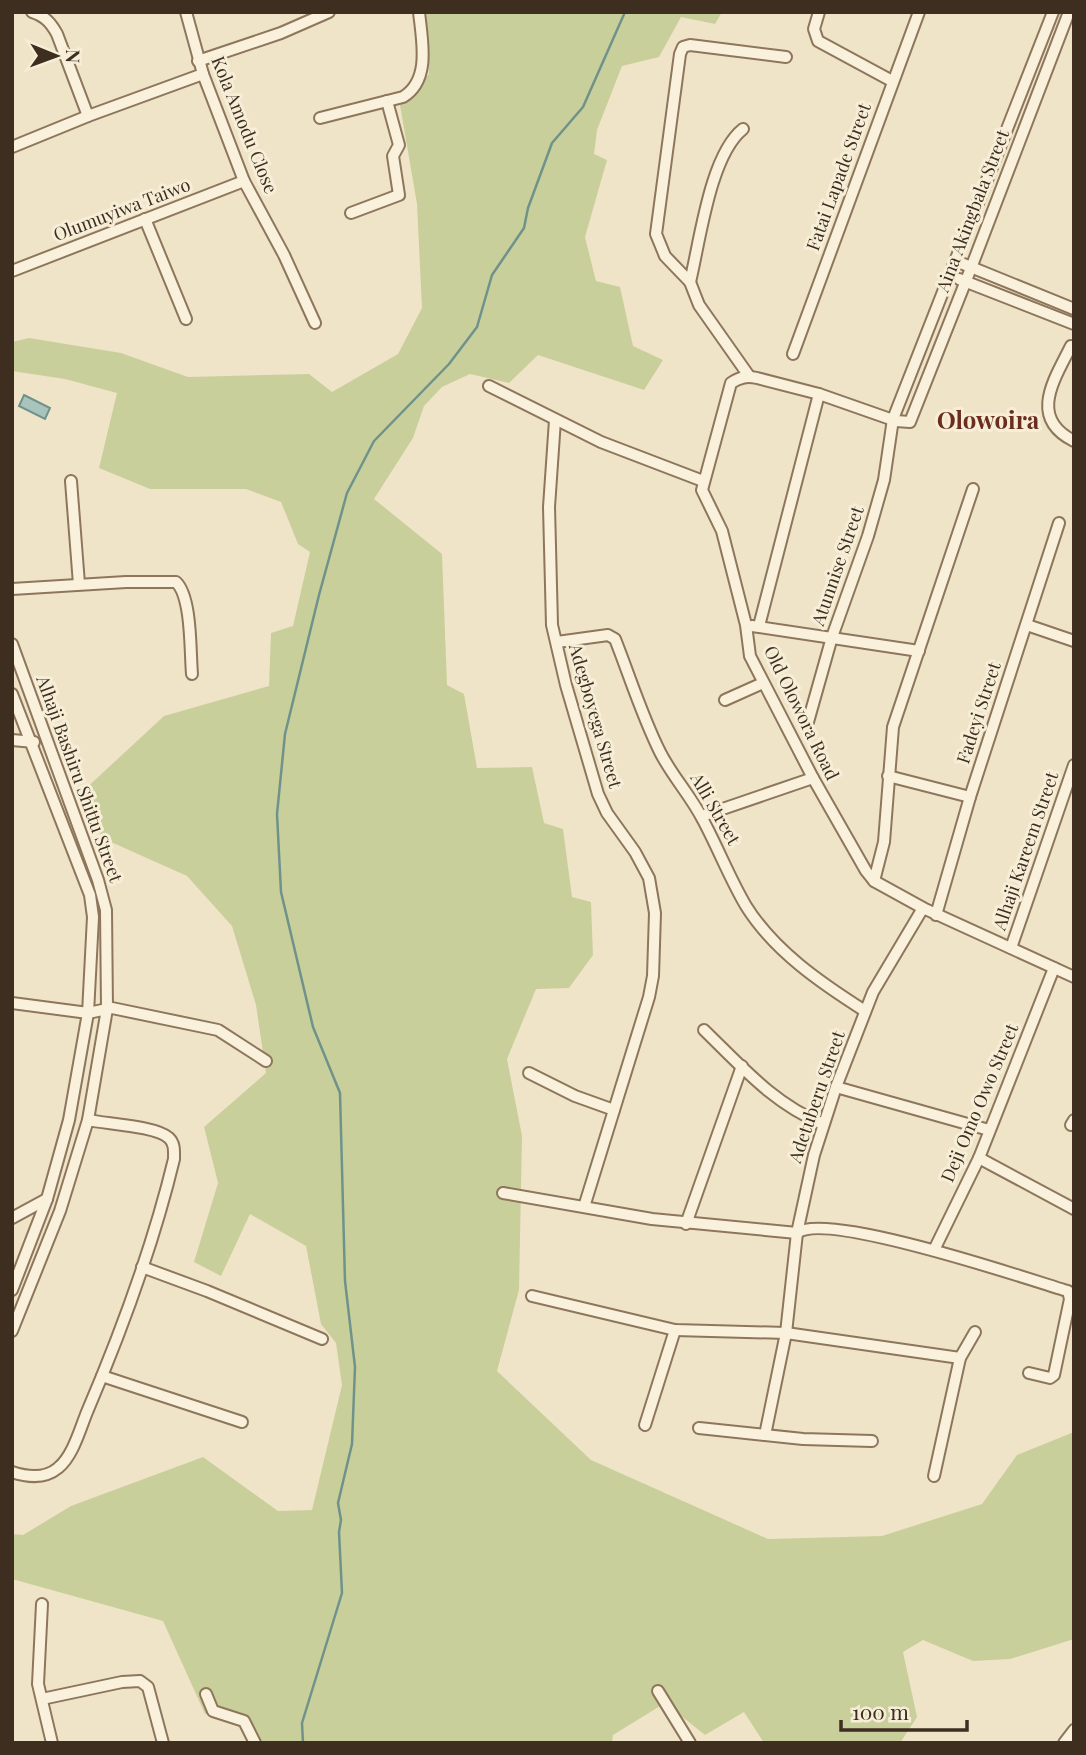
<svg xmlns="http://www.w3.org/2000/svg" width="1086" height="1755" font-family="'Playfair Display',serif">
<rect width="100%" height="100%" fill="#f0e4c8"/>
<!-- green -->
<polygon fill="#c9cf9b" points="425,12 722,12 715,24 681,17 659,57 622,66 597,130 594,154 607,160 585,237 596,281 620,287 633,346 663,360 644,390 538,355 509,383 470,374 442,387 424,406 413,438 374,499 442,554 447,685 464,694 477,768 532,767 544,823 563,829 572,897 591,902 593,955 569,988 536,989 507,1059 522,1136 519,1290 497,1371 591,1460 768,1539 882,1536 982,1504 1017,1455 1074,1432 1074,1639 1010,1659 973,1661 923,1640 903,1652 917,1717 900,1743 764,1743 744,1712 705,1735 665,1703 613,1735 612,1743 249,1743 239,1715 205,1714 163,1621 12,1579 12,1534 23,1535 71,1506 203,1457 278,1511 312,1510 342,1385 336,1343 321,1324 306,1246 250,1214 221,1276 194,1262 218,1183 204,1127 266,1073 256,1005 232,926 187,876 102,838 82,792 164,716 269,686 271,633 293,626 310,552 298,544 281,502 246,489 150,489 99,468 117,393 65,379 12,371 12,342 29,338 121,353 188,377 309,374 332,392 398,354 422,308 417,204 400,105 429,74"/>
<!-- water -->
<polygon fill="#a9c4bc" stroke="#6f938a" stroke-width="2" points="24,395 50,408 45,419 19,406"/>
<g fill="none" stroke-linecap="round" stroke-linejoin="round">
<!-- stream -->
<polyline stroke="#6f938a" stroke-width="2.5" points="303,1743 302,1723 342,1593 339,1532 341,1520 338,1503 352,1444 355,1367 345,1281 340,1093 313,1027 281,892 277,814 285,734 319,595 347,493 374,441 449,364 477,327 492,275 524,228 528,208 552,143 583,107 625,12"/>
<!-- minor casing -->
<g stroke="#8d765c" stroke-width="14">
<g id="minor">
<path d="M 32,12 C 45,16 51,23 57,34 L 88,116"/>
<polyline points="186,12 203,74 244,181 284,255 315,323"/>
<polyline points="819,12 814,29 818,41 892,81"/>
<path d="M 1069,12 L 971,268 L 910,422 L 896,421 L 819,394 L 757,378 C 747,376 740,377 731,383 L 702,490 L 722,531 L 746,625 L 750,656 L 813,778 L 866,871 L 874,881 L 923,908 L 1074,977"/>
<polyline points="198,61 281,33 329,12"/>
<path d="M 320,118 L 403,97 C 431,80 422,41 419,12"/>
<polyline points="12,147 88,116 203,74"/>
<polyline points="351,213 399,195 393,156 399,145 387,101"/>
<polyline points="145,219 186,319"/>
<polyline points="956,261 1074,309"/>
<polyline points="12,271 244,181"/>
<polyline points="959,279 1074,324"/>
<path d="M 690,282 C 700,241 710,155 743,129"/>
<path d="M 1071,346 C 1054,380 1028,418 1074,441"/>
<polyline points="793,354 919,12"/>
<polyline points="749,376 699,305 690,282 665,256 656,234 680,54 683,47 690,45 786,57"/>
<polyline points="489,386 601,442 703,481"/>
<polyline points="555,420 549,507 552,625 566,685 598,794 607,813 635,852 649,878 655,913 653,976 649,997 584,1207"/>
<polyline points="71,481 79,584"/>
<path d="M 12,589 L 126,582 L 176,582 C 192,597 190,652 192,674"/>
<polyline points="1027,625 1074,641"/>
<polyline points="752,626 919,651"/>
<polyline points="759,626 819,394"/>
<path d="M 557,642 L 608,635 L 615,639 C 630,677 642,716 660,752 C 672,776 691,796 703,820 C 718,848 730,879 746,906 C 774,951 821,983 865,1011"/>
<polyline points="12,644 98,880 106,910 107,1009 88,1120 60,1211 12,1331"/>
<polyline points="12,694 90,895 93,917 88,1013 69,1120 47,1199 12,1290"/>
<polyline points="725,700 763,683"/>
<polyline points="808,722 832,637 868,536 884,480 893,419 1053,12"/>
<polyline points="12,740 34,742"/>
<polyline points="888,776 970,797"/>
<polyline points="702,816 813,778"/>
<polyline points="874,881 884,842 893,727 973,489"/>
<polyline points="936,915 970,797 1059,523"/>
<polyline points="1011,948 1074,765"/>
<polyline points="12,1003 88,1013 112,1008 218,1030 266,1061"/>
<path d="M 704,1030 C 742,1067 774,1104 823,1124"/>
<polyline points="529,1073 575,1096 614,1110"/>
<polyline points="836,1087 989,1130"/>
<polyline points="1071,1125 1074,1120"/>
<polyline points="979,1158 1074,1209"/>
<path d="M 503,1193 L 652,1219 L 797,1233 C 826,1211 1022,1277 1064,1290 L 1068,1291 L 1070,1299 L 1054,1375 L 1050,1378 L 1029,1373"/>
<polyline points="12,1218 47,1199"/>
<polyline points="686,1224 742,1066"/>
<polyline points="934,1250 979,1158 1054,968"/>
<polyline points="142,1267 207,1291 322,1339"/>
<polyline points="532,1296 675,1330 786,1333 960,1358"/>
<polyline points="102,1376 242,1422"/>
<polyline points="645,1425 675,1330"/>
<polyline points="699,1428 803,1439 872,1441"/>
<polyline points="765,1435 786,1333 797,1233 814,1155 836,1087 873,992 923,908"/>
<path d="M 12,1472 C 27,1477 45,1479 58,1468 C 73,1456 80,1429 87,1412 C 122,1330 153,1246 174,1159 C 174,1151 175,1144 169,1138 C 156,1126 106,1124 88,1120"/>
<polyline points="934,1476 960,1358 975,1332"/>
<polyline points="42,1604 38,1684 52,1743"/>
<polyline points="658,1691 690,1743"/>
<polyline points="206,1694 213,1711 244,1721 255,1743"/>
<polyline points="42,1699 122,1682 140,1681 148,1687 163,1743"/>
<polyline points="1064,1743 1074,1730"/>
</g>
</g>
<!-- minor -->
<use href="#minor" stroke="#faf1dc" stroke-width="10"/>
</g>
<g text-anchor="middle" stroke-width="6" stroke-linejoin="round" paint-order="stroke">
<!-- street labels -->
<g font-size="18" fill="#3d2e20" stroke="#f7eed8">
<text transform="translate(244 125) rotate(68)" y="6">Kola Amodu Close</text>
<text transform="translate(839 177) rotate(-70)" y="6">Fatai Lapade Street</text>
<text transform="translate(122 210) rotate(-21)" y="6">Olumuyiwa Taiwo</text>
<text transform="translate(973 211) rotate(-69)" y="6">Aina Akingbala Street</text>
<text transform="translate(838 566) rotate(-71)" y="6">Atunnise Street</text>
<text transform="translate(801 713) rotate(64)" y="6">Old Olowora Road</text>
<text transform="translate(979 713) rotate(-72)" y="6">Fadeyi Street</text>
<text transform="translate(595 716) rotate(74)" y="6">Adegboyega Street</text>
<text transform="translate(79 779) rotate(70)" y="6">Alhaji Bashiru Shittu Street</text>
<text transform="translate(715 809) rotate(60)" y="6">Alli Street</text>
<text transform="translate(1026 851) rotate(-71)" y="6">Alhaji Kareem Street</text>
<text transform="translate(817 1097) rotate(-71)" y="6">Adetuberu Street</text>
<text transform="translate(980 1103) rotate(-67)" y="6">Deji Omo Owo Street</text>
</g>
<!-- district labels -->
<g font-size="24" font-weight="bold" fill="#6b2e1e" stroke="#f7eed8">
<text x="988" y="429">Olowoira</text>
</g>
</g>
<!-- border -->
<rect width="1086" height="1755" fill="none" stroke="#3d2e20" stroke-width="28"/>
<!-- north arrow -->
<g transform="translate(56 56) rotate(91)" stroke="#f7eed8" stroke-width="5" paint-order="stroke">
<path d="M0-5L12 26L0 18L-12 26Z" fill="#3d2e20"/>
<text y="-10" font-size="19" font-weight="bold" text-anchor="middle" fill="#3d2e20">N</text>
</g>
<!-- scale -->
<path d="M841 1720v10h126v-10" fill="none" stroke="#3d2e20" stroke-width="3.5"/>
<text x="852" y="1720" font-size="21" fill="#3d2e20" stroke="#f7eed8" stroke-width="5" paint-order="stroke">100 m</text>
</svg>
